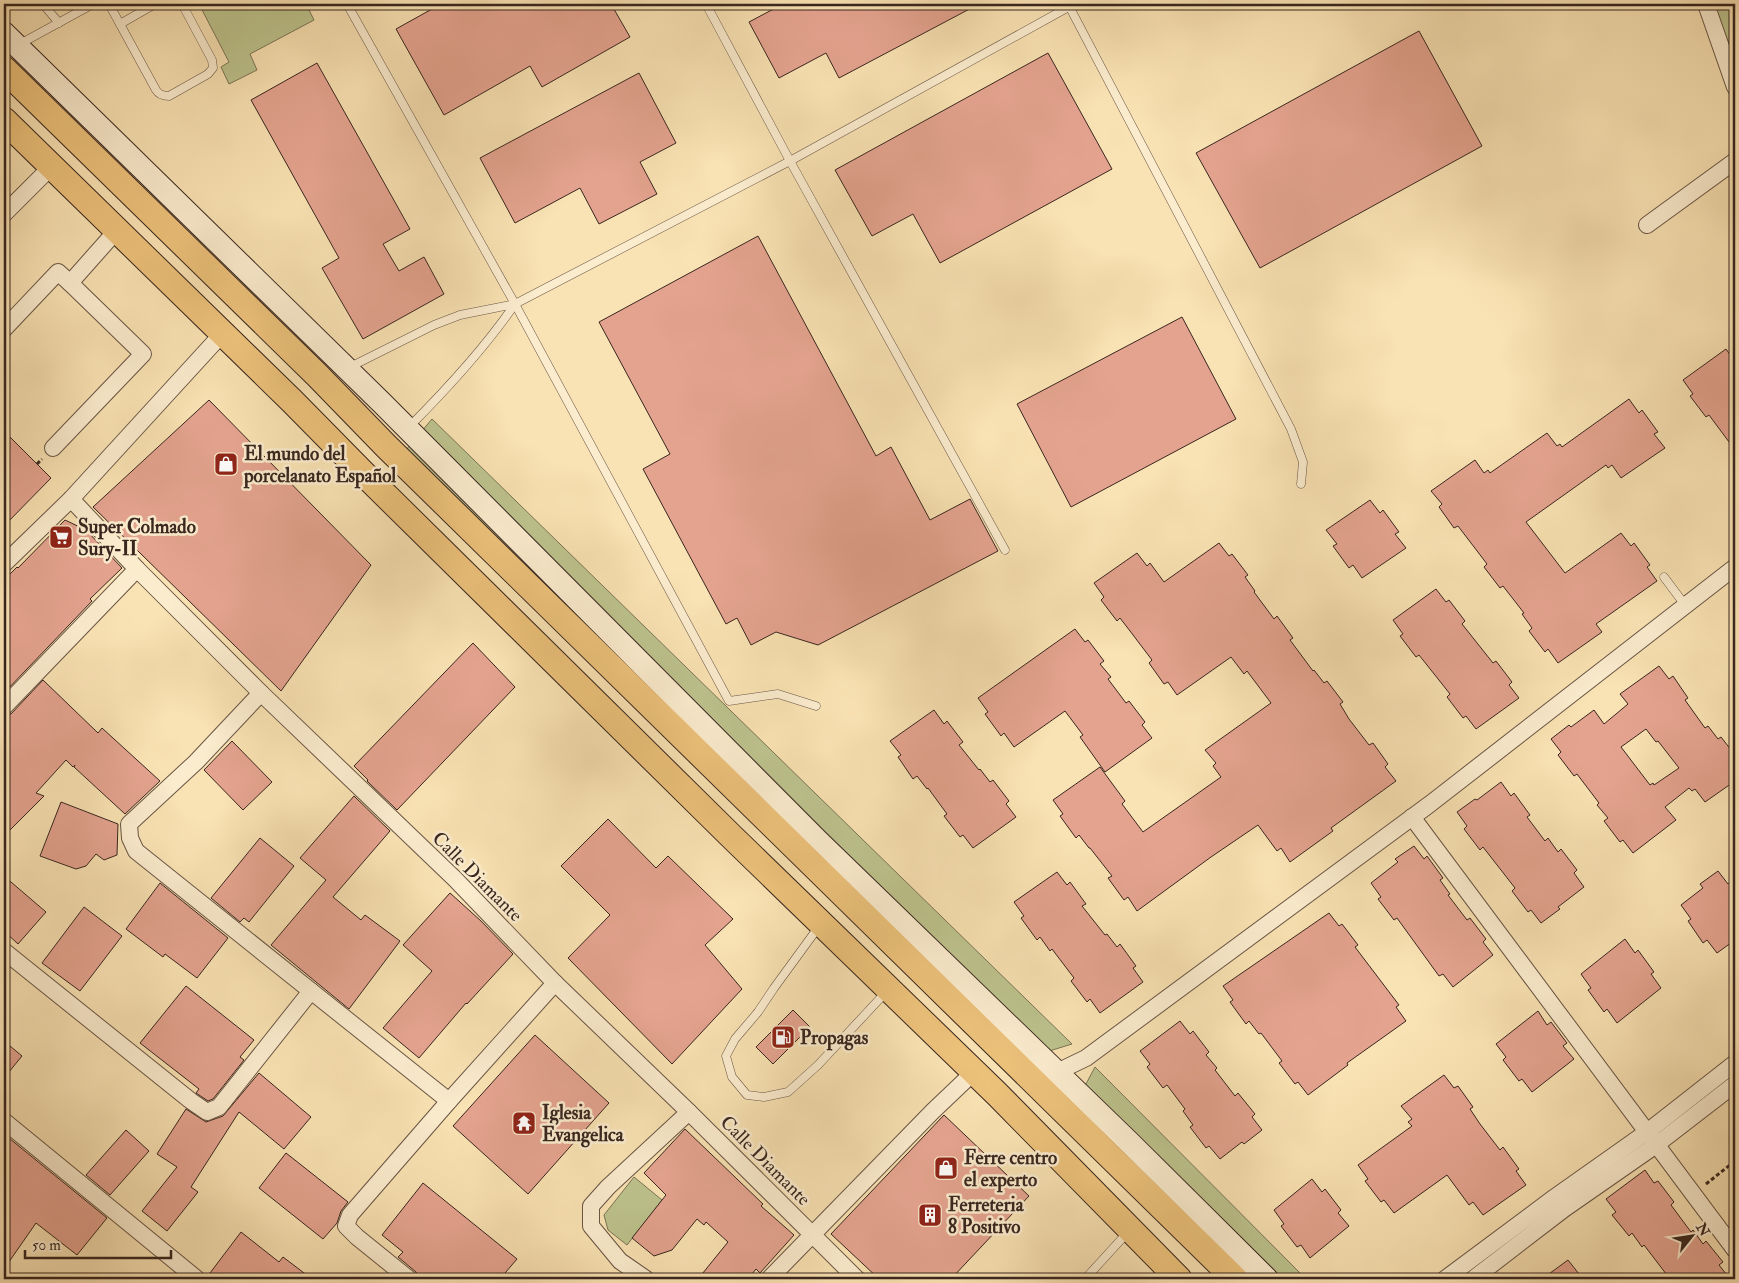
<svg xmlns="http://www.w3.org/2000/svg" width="1739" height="1283" font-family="'IM FELL Double Pica',serif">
<rect width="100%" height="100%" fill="#f9e2b3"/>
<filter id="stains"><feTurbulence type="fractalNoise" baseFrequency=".004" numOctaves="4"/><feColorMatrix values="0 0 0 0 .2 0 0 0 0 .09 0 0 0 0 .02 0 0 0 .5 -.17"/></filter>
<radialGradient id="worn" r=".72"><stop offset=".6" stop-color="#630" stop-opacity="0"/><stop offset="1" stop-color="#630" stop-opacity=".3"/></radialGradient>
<!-- green -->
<g fill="#bdc38d" stroke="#7b7456">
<polygon points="199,4 306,4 314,20 250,54 257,70 229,84 221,67 229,62"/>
<polygon points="1709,4 1735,4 1735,55"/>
<polygon points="432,419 1072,1044 1046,1052 400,457"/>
<polygon points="1095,1067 1306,1279 1234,1279 1070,1114"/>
<polygon points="634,1177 662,1200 627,1245 608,1230 604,1215"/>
</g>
<!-- building -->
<g fill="#e4a38f" stroke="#39261f" fill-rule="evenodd">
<polygon points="441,4 611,4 630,37 542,87 530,66 444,115 396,29"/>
<polygon points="783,4 979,4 839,78 826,53 779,78 749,22"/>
<polygon points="1419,31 1482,146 1260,268 1196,153"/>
<polygon points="1048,53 1112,169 940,263 913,214 872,236 835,170"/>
<polygon points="317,63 410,229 383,244 399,271 424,257 444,294 363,339 322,268 339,258 251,100"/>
<polygon points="639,73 676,143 640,162 657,194 599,224 580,188 515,223 480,158"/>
<polygon points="758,236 876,456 891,447 930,520 970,499 998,551 818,645 776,632 751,645 737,618 726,624 643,469 670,454 599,322"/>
<polygon points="1182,317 1236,419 1071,507 1017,404"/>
<polygon points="1726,349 1735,362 1735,450 1709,415 1706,417 1690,396 1693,394 1683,380"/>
<polygon points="1629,399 1639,413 1642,410 1658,432 1654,434 1665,448 1621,478 1612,465 1608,468 1606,465 1526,522 1565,573 1621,533 1631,546 1634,543 1650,565 1647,567 1657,581 1596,624 1602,632 1558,663 1548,649 1545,652 1529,631 1532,628 1522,614 1524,613 1503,586 1500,588 1484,567 1487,564 1458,526 1454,528 1439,507 1442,504 1431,491 1475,460 1484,473 1488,470 1490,473 1547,433 1557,446 1560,444 1562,447"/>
<polygon points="209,400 371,565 281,691 93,507"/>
<polygon points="4,431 51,478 4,526"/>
<polygon points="1370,500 1380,513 1383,510 1399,532 1395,534 1406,548 1362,578 1353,565 1349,568 1333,546 1337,544 1326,530"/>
<polygon points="65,520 86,530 122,568 90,599 92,601 4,693 4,580 17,567 18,568"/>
<polygon points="1219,543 1229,556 1232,554 1248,575 1245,577 1255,591 1254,592 1274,619 1277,616 1293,638 1290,640 1313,671 1314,670 1324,683 1327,681 1343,702 1340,704 1349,719 1369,745 1373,743 1388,764 1385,767 1396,781 1331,828 1333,831 1290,862 1281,848 1277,851 1258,825 1211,857 1137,911 1128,897 1124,900 1108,878 1112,876 1090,848 1089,848 1079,835 1076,838 1060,816 1063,814 1053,800 1100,767 1125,801 1122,804 1143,832 1221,777 1213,766 1216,763 1205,750 1271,703 1247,671 1244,674 1231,657 1177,695 1168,682 1164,684 1149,663 1152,660 1130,631 1120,618 1117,621 1101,600 1104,597 1094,583 1137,553 1147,566 1150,563 1164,582"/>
<polygon points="1436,589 1446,602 1449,600 1465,621 1462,624 1493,663 1496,661 1512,682 1509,685 1519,698 1476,729 1466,716 1463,718 1447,697 1450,694 1419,655 1416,657 1400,636 1403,634 1393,620"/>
<polygon points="1075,629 1085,642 1088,640 1104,661 1100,664 1111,677 1108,679 1126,703 1129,701 1145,722 1142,725 1152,738 1105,772 1080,737 1083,735 1065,711 1014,747 1004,733 1001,736 985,714 988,712 978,698"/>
<polygon points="473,643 515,687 397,810 367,781 368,780 354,766"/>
<path d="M 1659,666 L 1669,679 L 1673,676 L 1688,698 L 1685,700 L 1705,728 L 1708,726 L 1718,739 L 1721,737 L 1735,755 L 1735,781 L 1705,802 L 1695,789 L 1692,791 L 1689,788 L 1665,807 L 1676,820 L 1633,853 L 1623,840 L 1620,842 L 1604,821 L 1608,818 L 1597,805 L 1599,803 L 1577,774 L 1574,776 L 1558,755 L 1561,752 L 1551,739 L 1569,725 L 1571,727 L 1594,710 L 1604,724 L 1628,704 L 1620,694 ZM 1646,729 L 1656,742 L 1658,741 L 1679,768 L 1654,785 L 1653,783 L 1650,785 L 1621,747 Z"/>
<polygon points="43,680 98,733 102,728 160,781 125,814 74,767 75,765 73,767 66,760 36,793 44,796 4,836 4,717 11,714"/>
<polygon points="934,710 944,724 947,721 963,742 959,745 979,770 980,769 990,782 993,780 1009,801 1006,804 1016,817 973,848 963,835 960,837 944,816 947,814 928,788 927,789 917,776 913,779 898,757 901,755 890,741"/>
<polygon points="232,741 272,782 243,810 204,770"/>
<polygon points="1501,782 1511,796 1514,793 1530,815 1527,817 1545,841 1548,838 1558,852 1561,849 1577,870 1574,873 1584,887 1558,907 1560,909 1541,923 1531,910 1528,912 1512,891 1515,888 1483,847 1480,850 1464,829 1467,826 1457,812 1475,799 1477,800"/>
<polygon points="354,796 390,831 333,897 361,920 365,915 400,941 349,1009 271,945 326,880 300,858"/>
<polygon points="61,802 118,824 117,855 104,860 96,854 86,866 76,869 40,856"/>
<polygon points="608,819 656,868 668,856 733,919 705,945 742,989 672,1064 568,958 610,915 561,866"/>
<polygon points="260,838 294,866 249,922 244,918 240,922 211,898"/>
<polygon points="1414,846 1424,859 1427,856 1443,878 1440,880 1450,894 1448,895 1467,920 1470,918 1486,939 1483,942 1493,955 1453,987 1443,974 1439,976 1397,918 1394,920 1378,899 1381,897 1371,883 1398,862 1395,859"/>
<polygon points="1718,871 1728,884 1735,878 1735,940 1717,953 1707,940 1703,943 1688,921 1691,919 1681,905 1703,888 1700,884"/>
<polygon points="1057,872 1067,885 1070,882 1086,904 1082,906 1105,935 1107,934 1117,947 1120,944 1136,966 1133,968 1143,982 1100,1013 1090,999 1087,1002 1071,981 1074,978 1052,949 1050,951 1040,937 1037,940 1021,918 1024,916 1014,902"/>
<polygon points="4,876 46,912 18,944 4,931"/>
<polygon points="160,883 228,938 197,978 165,954 163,957 126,929"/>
<polygon points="450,893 481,921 513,954 467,1004 466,1003 419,1058 383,1028 432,971 403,945"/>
<polygon points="84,907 122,936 80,991 42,963"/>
<polygon points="1329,913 1339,926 1342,924 1358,945 1355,947 1399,1005 1396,1007 1406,1021 1347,1063 1348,1065 1308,1095 1298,1082 1295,1084 1279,1063 1282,1061 1261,1033 1259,1034 1249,1021 1246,1024 1230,1002 1233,1000 1223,986"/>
<polygon points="1625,939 1635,953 1638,950 1654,972 1651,974 1661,988 1617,1023 1607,1009 1604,1012 1588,990 1591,988 1581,974"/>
<polygon points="186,986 254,1040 240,1057 244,1060 213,1099 208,1101 196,1093 199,1089 140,1043"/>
<polygon points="793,1010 810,1027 773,1064 756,1047"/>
<polygon points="1538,1011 1547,1025 1551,1022 1567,1043 1563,1046 1574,1059 1532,1092 1522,1079 1519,1081 1503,1060 1506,1057 1496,1044"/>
<polygon points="1180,1021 1190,1034 1193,1031 1209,1052 1206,1055 1217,1068 1215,1070 1235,1096 1238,1093 1255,1114 1252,1117 1262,1130 1244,1144 1242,1142 1220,1159 1209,1146 1206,1148 1190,1127 1193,1125 1183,1111 1185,1109 1167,1085 1163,1088 1147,1067 1150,1064 1140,1051"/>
<polygon points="535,1035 609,1103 528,1194 453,1126"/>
<polygon points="4,1041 22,1056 4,1078"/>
<polygon points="259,1073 311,1117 284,1149 239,1112 191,1187 198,1192 167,1231 142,1211 177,1167 157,1154 186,1109 206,1122 223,1116"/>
<polygon points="1444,1075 1454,1088 1458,1086 1473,1107 1470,1109 1480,1124 1500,1150 1503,1147 1519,1169 1516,1171 1526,1185 1483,1215 1473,1202 1469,1205 1447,1175 1394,1213 1384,1200 1381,1202 1365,1181 1368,1179 1358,1165 1412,1126 1408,1122 1412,1119 1401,1106"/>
<polygon points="944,1115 1029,1196 951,1279 879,1279 831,1234"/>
<polygon points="685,1129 763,1204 761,1206 794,1235 760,1273 756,1269 748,1279 698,1279 728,1242 706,1222 704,1225 697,1219 672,1250 654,1256 632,1238 666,1195 644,1173"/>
<polygon points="126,1130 149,1151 110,1195 86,1175"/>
<polygon points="4,1134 107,1218 77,1255 36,1223 4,1269"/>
<polygon points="286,1153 348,1202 341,1211 337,1223 323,1239 259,1188"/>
<polygon points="1645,1170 1654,1183 1658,1181 1674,1202 1671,1205 1691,1232 1693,1230 1703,1244 1706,1241 1723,1262 1719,1265 1730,1279 1670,1279 1644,1245 1642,1247 1632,1233 1629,1236 1612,1215 1616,1212 1606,1199"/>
<polygon points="1312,1179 1322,1192 1325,1189 1341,1210 1338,1213 1349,1226 1310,1258 1301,1245 1297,1247 1281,1226 1284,1224 1274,1210"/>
<polygon points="423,1183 517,1259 500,1279 419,1279 416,1272 398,1257 403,1252 382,1235"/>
<polygon points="241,1232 279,1262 283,1257 312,1279 207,1279 207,1277"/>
<polygon points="1568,1260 1583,1279 1542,1279"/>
</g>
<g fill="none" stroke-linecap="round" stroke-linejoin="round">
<!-- lane casing -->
<g stroke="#695544" stroke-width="9">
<g id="lane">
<polyline points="43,4 59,23"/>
<path d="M 109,4 L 156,90 C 159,95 163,96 169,96 L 208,74 L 213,68 L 212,60 L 182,4"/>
<polyline points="347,4 515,304 729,701 778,694 816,706"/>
<polyline points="706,4 790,161 1005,550"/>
<polyline points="1068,4 1291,429 1303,462 1301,484"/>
<polyline points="120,24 155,4"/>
<polyline points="18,45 93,4"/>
<polyline points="350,367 434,325 460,315 515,304 790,161 1074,4"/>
<path d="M 409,427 C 447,389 484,349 515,304"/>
<polyline points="1664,577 1685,605"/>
<polyline points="820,925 774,988 758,1012 735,1039 726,1056 732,1077 747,1095 764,1097 788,1092 818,1065 886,992"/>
<polyline points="1085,1279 1128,1232"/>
</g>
</g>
<!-- street casing -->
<g stroke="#695544" stroke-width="18">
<g id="street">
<polyline points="1706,4 1735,87"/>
<polyline points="4,214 52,166"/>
<polyline points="1647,225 1735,161"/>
<polyline points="4,329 58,272 70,283"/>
<polyline points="53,448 143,354 70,283 117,230"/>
<polyline points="71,499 137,569 261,693 455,879 555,983 689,1112 857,1279"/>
<polyline points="4,564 71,499 222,334"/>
<polyline points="261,693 196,762 129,824 130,838 136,851 311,991"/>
<polyline points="4,707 137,569"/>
<polyline points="1412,817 1735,1250"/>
<polyline points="4,951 191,1101 207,1112 219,1107 311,991 449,1101"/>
<polyline points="1057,1072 1086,1058 1430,804 1735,567"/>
<polyline points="4,1121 197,1279"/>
<polyline points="409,1279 357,1237 346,1226 350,1215 449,1101 555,983"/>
<polyline points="646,1279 620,1261 591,1226 591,1206 608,1187 689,1112"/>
<polyline points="769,1279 933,1111 974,1072"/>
<polyline points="1445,1279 1555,1197 1647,1132 1735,1063"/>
<polyline points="1473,1279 1564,1209 1656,1145 1735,1084"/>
</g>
</g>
<!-- secondary casing -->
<g stroke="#39261f" stroke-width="24">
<polyline id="secondary" points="4,33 382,403 818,841 1131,1144 1267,1279"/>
</g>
<!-- primary casing -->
<g stroke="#39261f" stroke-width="27">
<g id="primary">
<polyline points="4,69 317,375 386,446 1235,1279"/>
<polyline points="4,120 292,401 362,472 732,837 997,1094 1179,1279"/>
</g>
</g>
<!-- path -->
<g stroke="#39261f" stroke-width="3" stroke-dasharray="4 2.5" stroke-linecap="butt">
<polyline points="37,464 42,459"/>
<polyline points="1706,1184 1735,1161"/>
</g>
<!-- lane -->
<use href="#lane" stroke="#fbecce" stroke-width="8"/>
<!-- street -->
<use href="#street" stroke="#fbecce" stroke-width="16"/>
<!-- secondary -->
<use href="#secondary" stroke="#fbecce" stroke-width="22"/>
<!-- primary -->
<use href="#primary" stroke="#ecc17a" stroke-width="25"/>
</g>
<!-- icons -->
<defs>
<g id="shop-square" transform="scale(1.25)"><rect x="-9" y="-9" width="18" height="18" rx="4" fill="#8f2418" stroke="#fbecce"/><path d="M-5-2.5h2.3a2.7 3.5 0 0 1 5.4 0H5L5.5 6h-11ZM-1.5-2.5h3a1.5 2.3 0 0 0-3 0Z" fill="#fff"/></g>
<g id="supermarket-square" transform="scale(1.25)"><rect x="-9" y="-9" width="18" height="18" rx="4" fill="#8f2418" stroke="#fbecce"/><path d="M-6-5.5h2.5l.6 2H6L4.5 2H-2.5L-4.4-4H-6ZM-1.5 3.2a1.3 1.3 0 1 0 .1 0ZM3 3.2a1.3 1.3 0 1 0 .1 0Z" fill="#fff"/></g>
<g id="fuel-square" transform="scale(1.25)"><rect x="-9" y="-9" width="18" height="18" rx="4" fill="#8f2418" stroke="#fbecce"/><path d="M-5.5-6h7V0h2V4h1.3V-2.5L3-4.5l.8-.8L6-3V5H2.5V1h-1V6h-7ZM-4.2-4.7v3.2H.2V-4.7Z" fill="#fff"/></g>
<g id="temple-square" transform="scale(1.25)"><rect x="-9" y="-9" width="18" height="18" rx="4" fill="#8f2418" stroke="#fbecce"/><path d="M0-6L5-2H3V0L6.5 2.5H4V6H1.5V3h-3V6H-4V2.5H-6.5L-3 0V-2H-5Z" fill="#fff"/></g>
<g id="building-square" transform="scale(1.25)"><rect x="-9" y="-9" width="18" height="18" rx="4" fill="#8f2418" stroke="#fbecce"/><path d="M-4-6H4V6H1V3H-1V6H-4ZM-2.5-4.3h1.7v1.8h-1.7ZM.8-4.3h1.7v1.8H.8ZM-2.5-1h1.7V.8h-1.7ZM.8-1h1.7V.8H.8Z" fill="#fff"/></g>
</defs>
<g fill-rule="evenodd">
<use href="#shop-square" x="226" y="464"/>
<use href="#supermarket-square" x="61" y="537"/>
<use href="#fuel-square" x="783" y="1037"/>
<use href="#temple-square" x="524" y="1123"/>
<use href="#shop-square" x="946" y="1168"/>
<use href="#building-square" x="930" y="1215"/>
</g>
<g text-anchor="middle" stroke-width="5" stroke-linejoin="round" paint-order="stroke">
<!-- poi labels -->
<g font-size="19" font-weight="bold" fill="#39261f" stroke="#fbecce" text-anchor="start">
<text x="244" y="460">El mundo del<tspan x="244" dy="22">porcelanato Español</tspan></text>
<text x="78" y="533">Super Colmado<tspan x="78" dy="22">Sury-II</tspan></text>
<text x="800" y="1044">Propagas</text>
<text x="542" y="1119">Iglesia<tspan x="542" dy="22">Evangelica</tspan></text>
<text x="964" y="1164">Ferre centro<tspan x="964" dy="22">el experto</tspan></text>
<text x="948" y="1211">Ferreteria<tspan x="948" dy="22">8 Positivo</tspan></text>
</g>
<!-- street labels -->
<g font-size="19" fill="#39261f" stroke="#fbecce">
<text transform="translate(478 876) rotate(45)" y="7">Calle Diamante</text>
<text transform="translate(766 1160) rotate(45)" y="7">Calle Diamante</text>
</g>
</g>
<!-- margin -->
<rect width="1739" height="1283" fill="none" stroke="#f9e2b3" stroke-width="20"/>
<rect x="5" y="5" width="1729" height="1273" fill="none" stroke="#39261f" stroke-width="2.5"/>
<rect x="10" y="10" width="1719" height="1263" fill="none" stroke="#39261f"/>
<!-- north arrow -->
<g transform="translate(1692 1236) rotate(60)" stroke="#fbecce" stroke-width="4" paint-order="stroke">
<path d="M0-4L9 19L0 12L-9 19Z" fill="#39261f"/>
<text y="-8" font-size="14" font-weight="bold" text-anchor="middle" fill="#39261f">N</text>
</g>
<!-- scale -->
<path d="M25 1250v8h146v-8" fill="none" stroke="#39261f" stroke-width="2.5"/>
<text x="32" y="1250" font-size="15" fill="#39261f" stroke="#fbecce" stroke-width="4" paint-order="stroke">50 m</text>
<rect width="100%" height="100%" filter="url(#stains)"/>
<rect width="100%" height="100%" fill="url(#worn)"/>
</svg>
